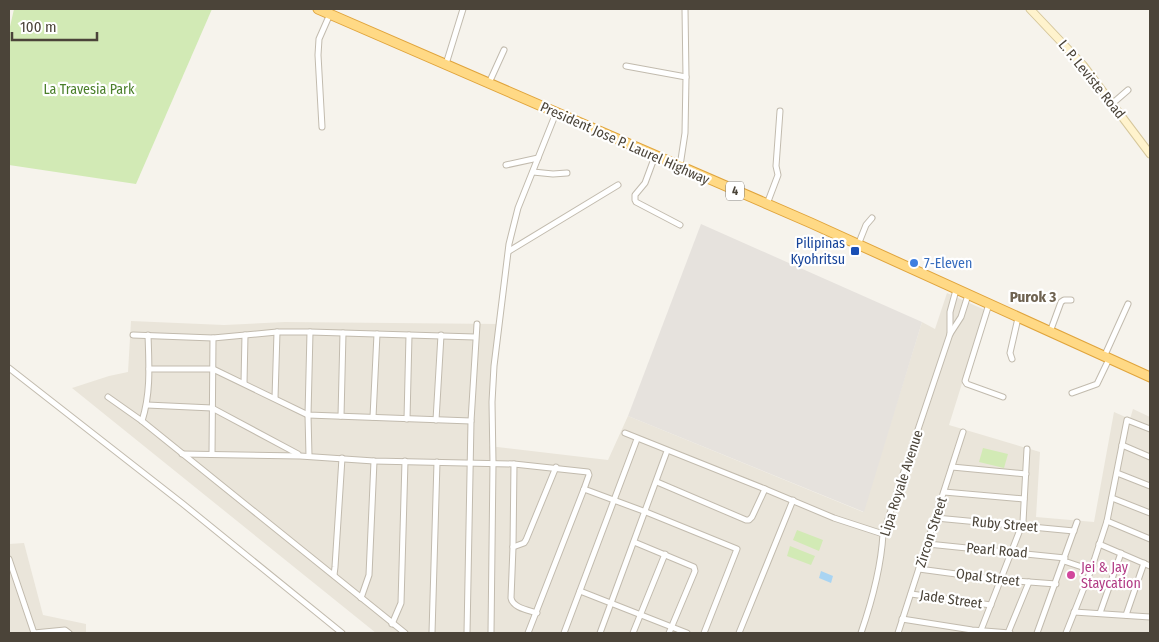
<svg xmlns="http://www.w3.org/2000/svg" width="1159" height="642" font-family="'Fira Sans Condensed',sans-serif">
<rect width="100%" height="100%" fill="#f6f3ec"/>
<!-- residential -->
<g fill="#eae5da">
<polygon points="947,293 985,310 949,425 1040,452 1036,517 1094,522 1114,412 1130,419 1133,409 1150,417 1150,633 376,633 72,388 109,376 128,372 131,321 224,325 285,322 500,324 493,374 489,446 608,460 628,416 863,512 922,322 935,329"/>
<polygon points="24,543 43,615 86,624 86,633 9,633 9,544"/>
</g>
<!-- industrial -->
<polygon fill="#e6e2dd" points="701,224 922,322 864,512 628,416"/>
<!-- green -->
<g fill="#d2eab5">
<polygon points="14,9 212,9 136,184 9,165 9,31"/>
<polygon points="983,448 1008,454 1004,468 979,462"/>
<polygon points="797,530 823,540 819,551 793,540"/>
<polygon points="790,546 815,556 811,565 787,556"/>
</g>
<!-- water -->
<polygon fill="#a9d4f2" points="821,571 833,576 831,583 819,578"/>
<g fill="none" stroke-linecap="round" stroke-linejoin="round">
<!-- minor casing -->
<g stroke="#c2bbae" stroke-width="7">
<g id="minor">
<polyline points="685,9 686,77"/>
<polyline points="446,64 463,9"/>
<polyline points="626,66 686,77 685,133 680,166"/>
<polyline points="489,83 504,50"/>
<polyline points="1113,103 1128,90"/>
<polyline points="322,127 318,55 319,39 330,14"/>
<polyline points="655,156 645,183 635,195 635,200 636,202 680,225"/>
<polyline points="506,165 538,158"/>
<polyline points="533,172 553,174 567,173"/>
<polyline points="767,204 778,175 776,166 780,111"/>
<polyline points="858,245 866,225 872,218"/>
<polyline points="509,251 618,185"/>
<polyline points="989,304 965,381 967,384 1003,397"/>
<polyline points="1050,332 1061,302 1064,300 1071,300"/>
<polyline points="950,334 950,312 956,290"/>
<polyline points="133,335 213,338 277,332 310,332 475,337"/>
<polyline points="1104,357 1128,304"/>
<polyline points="1012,359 1010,353 1018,318"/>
<polyline points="9,368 183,504 342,633"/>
<polyline points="149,369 213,369 308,415 471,421"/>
<polyline points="244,383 245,335"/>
<polyline points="1072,393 1097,384 1109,359"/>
<polyline points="108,397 142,421 405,633"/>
<polyline points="275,398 277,332"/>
<polyline points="147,405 212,408 298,454"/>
<polyline points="341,416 343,333"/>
<polyline points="373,417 377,334"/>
<polyline points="407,419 409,335"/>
<polyline points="436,420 441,335"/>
<path d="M 142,421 C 151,393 149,364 148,335"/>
<polyline points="625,433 765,489 834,518 883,534"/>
<polyline points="1122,445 1150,457"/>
<polyline points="182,454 300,456 374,461 514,464 588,472 589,475 584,489 528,633"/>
<polyline points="212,454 213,338"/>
<polyline points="309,456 308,415 310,332"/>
<path d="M 514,464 L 513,547 L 511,598 C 513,608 528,610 537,613"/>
<polyline points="952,467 1026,474"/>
<polyline points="1117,473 1150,486"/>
<polyline points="657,482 746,520 749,520 752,517 765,489"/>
<polyline points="584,489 646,512 737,549 704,633"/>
<polyline points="944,492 1024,499"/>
<polyline points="1112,498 1150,513"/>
<polyline points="936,518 1074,531"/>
<polyline points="1107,521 1150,539"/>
<polyline points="634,542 694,567 695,571 669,633"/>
<polyline points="928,544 1065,558"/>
<polyline points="1099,544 1150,566"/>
<polyline points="513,547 524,543 526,540 556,467"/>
<polyline points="9,559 34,633 65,630 69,633"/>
<polyline points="1064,561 1091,570"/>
<polyline points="919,569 1001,580 1056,584"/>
<polyline points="334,575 335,567 342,458"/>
<polyline points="580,591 687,633"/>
<polyline points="911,594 991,605"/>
<polyline points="361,598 369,575 374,461"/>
<polyline points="1074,612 1150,617"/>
<polyline points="1100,613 1121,553"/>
<polyline points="1126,615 1144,563"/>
<polyline points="902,619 972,630 1010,633"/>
<polyline points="392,624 401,603 405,461"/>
<polyline points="981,630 1023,522 1027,449"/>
<polyline points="432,633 437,462"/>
<polyline points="467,633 471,421 477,324"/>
<polyline points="491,633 493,463 492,402 494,366 509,244 518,208 556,113"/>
<polyline points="564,633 637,439"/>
<polyline points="600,633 667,451"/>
<polyline points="633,633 665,554"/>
<polyline points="739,633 793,500"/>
<path d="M 861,633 C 872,601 881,569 883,534 L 950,334 L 961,317 L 968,295"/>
<polyline points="898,633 963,432"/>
<polyline points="1008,633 1029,582"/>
<polyline points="1037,633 1077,522"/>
<polyline points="1066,633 1091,570 1107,521 1127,420 1150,429"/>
</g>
</g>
<!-- secondary casing -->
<g stroke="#d6c79b" stroke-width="9">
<polyline id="secondary" points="1030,9 1083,65 1150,154"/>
</g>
<!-- trunk casing -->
<g stroke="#e0a43c" stroke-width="11">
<polyline id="trunk" points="318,9 811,223 1150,377"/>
</g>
<!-- minor -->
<use href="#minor" stroke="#fff" stroke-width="5"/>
<!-- secondary -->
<use href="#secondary" stroke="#fff3cd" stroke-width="7"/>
<!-- trunk -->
<use href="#trunk" stroke="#ffd985" stroke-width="9"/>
</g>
<!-- markers -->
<rect fill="#1a4fb4" stroke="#fff" stroke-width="2" x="850" y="246" width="10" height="10" rx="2.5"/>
<circle fill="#3f7fe0" stroke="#fff" stroke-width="2" cx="914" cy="263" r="5"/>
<circle fill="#d1479c" stroke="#fff" stroke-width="2" cx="1071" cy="575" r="5"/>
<g text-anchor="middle" stroke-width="4.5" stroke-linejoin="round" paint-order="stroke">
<!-- shield labels -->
<rect fill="#fff" stroke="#817c74" stroke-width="1" x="726" y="181.5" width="18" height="19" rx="4"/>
<g font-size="12" font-weight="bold" fill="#4b4439">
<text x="735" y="195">4</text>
</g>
<!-- street labels -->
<g font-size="14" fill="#4b4439" stroke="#fff">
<text transform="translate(1092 79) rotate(51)" y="5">L. P. Leviste Road</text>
<text transform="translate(625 143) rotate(24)" y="5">President Jose P. Laurel Highway</text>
<text transform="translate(901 483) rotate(-72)" y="5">Lipa Royale Avenue</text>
<text transform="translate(1005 524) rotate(5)" y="5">Ruby Street</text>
<text transform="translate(931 532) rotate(-72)" y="5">Zircon Street</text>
<text transform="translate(997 550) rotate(5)" y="5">Pearl Road</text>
<text transform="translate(988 577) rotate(7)" y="5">Opal Street</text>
<text transform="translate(951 599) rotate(8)" y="5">Jade Street</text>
</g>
<!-- park labels -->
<g font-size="14" fill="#4a7f2a" stroke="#fff">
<text x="89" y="94">La Travesia Park</text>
</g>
<!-- transit labels -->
<g font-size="14" fill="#164399" stroke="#fff" text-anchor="end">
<text x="845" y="248">Pilipinas<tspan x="845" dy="16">Kyohritsu</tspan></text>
</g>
<!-- shop labels -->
<g font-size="14" fill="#366cbe" stroke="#fff" text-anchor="start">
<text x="924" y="268">7-Eleven</text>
</g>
<!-- hotel labels -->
<g font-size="14" fill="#b23c85" stroke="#fff" text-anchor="start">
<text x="1081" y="572">Jei &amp; Jay<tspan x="1081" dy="16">Staycation</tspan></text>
</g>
<!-- neighbourhood labels -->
<g font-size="15" font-weight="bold" fill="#6e6250" stroke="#fff">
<text x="1033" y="302">Purok 3</text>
</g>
</g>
<!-- border -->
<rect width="1159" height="642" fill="none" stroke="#4b4439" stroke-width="20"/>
<!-- scale -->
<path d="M12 32v8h85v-8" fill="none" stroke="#4b4439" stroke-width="2.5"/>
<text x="20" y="32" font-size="15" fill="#4b4439" stroke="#ffffff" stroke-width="4" paint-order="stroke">100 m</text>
</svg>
